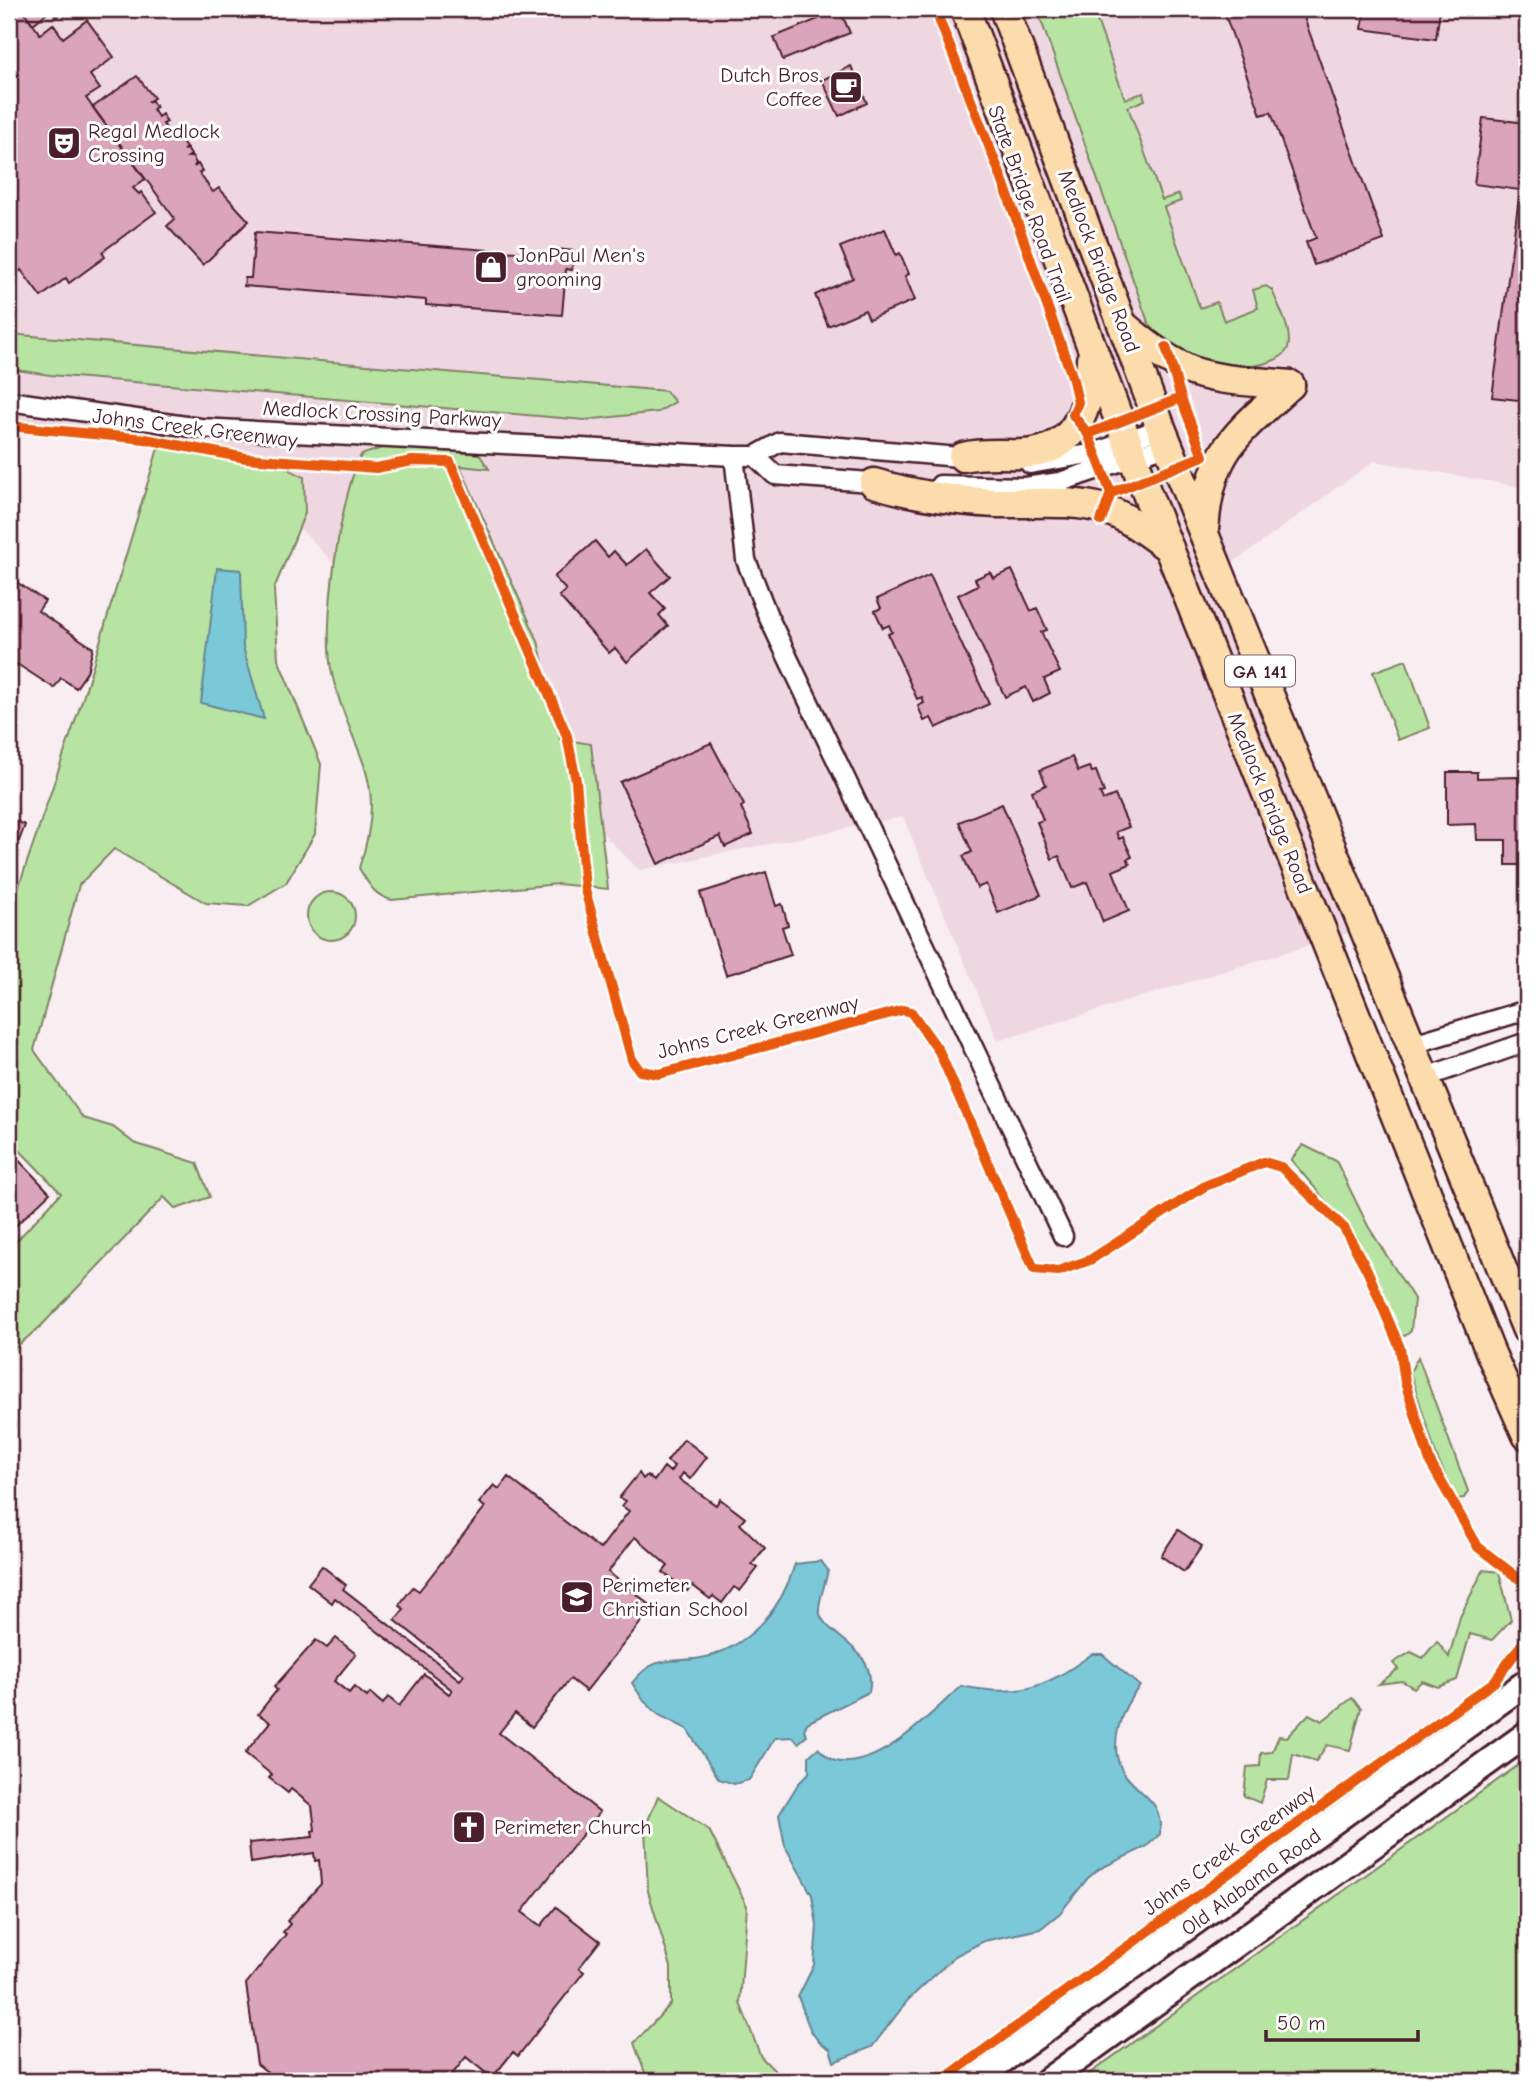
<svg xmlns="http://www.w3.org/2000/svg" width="1536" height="2090" font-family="'Comic Neue',sans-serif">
<rect width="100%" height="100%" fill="#f8edf1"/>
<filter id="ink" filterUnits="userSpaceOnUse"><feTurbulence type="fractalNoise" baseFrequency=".0143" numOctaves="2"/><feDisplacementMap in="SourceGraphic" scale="14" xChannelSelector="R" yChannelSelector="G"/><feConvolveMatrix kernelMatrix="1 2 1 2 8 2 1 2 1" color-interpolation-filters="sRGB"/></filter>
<g filter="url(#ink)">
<!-- built -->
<polygon fill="#efd7e1" points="9,9 1527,9 1527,488 1374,461 1212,578 1368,927 998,1041 903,817 639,870 200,428 28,857 84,695 162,435 9,420"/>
<!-- green -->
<g fill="#b7e4a2" stroke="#808266" stroke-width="2">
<path d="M 1037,9 L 1093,9 L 1125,99 L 1143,93 L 1145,100 L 1128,107 L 1162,200 L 1179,194 L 1181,201 L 1164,207 L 1200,308 L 1217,302 L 1224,321 L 1258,308 L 1253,290 L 1266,286 L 1272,290 C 1278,306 1293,331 1288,348 C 1279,372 1205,371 1186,361 C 1171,354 1156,335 1148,322 Z"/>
<polygon points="9,334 666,391 675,402 658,412 585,420 50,375 9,369"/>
<polygon points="162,435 278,464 304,477 305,513 274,589 278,659 321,764 315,834 286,883 248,906 206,903 114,849 79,885 34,1050 83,1118 113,1127 134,1143 197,1163 210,1197 176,1209 164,1197 41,1326 9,1353 9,1249 61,1193 9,1139 9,915 84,695"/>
<path d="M 388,446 L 479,454 L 489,469 L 460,466 L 538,641 L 560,739 L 591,744 L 608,889 L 558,884 L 392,900 C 374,896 368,883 359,868 C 391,775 351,756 332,674 C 321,628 340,497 361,455 Z"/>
<polygon points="1406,660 1430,728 1398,740 1373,672"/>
<circle cx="331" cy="916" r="24"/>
<polygon points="1303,1145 1336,1161 1368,1226 1414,1299 1411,1331 1405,1336 1387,1331 1374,1303 1354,1234 1291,1160"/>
<polygon points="1418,1357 1468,1491 1464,1498 1457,1499 1437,1458 1410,1372"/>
<polygon points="1483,1570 1499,1572 1511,1620 1492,1640 1470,1634 1457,1680 1438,1687 1422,1681 1414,1688 1402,1681 1379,1684 1398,1669 1393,1663 1411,1652 1423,1658 1437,1641 1449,1657 1460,1617"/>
<polygon points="1352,1698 1361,1708 1350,1750 1327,1745 1316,1761 1293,1754 1289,1780 1267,1780 1260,1803 1244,1796 1247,1767 1260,1766 1261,1753 1272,1752 1279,1736 1287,1737 1309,1714 1322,1721"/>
<polygon points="1527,1759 1527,2081 1079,2081"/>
<polygon points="658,1796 709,1830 747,1906 740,2003 761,2057 785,2081 728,2081 725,2075 678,2075 676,2081 648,2081 634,2043 671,2004 671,1967 648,1891 645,1828"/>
</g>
<!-- water -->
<g fill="#7ac8d8" stroke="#678493" stroke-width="2">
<polygon points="217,568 241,570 243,647 264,719 201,703"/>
<path d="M 821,1561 L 828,1570 C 826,1582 820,1596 819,1608 C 819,1636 879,1645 869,1692 L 807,1723 L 804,1730 L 807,1736 L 798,1743 L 793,1737 L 775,1738 L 749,1780 L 734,1784 L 719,1779 L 687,1729 L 659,1715 L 644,1701 L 632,1683 C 658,1650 675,1666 710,1656 C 754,1642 782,1607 795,1564 Z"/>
<path d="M 1092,1654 L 1102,1654 L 1140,1686 C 1121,1707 1105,1750 1126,1776 C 1145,1799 1162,1800 1160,1834 L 1146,1847 L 1099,1869 L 1088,1878 L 1060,1913 L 1040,1929 L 984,1941 L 955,1956 L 908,2000 L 872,2047 L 834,2062 L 830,2049 C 807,2037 808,2019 798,1997 L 814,1965 L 817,1925 L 812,1895 L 785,1846 L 779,1815 L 798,1784 L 809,1773 L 809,1756 L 818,1748 C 823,1753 829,1759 835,1761 C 878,1771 932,1713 961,1686 C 1020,1698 1044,1689 1092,1654 Z"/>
</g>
<!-- building -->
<g fill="#daa4bb" stroke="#4a1f2b" stroke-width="2">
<polygon points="9,9 22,9 40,34 53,24 63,38 87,20 114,57 90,75 100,89 86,98 145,179 133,188 139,194 141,192 156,212 102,252 105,257 69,283 66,278 41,297 21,270 16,274 9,264"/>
<polygon points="22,9 67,9 56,17 51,10 33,24"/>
<polygon points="1223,9 1301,9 1384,240 1314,265 1306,242 1316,238 1271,112 1261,115"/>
<polygon points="1365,9 1440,9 1436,39 1362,29"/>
<polygon points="840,10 850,33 783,60 774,37"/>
<polygon points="851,66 867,103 839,116 822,80"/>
<polygon points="137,76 154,98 147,102 152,101 156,107 153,109 158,117 162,114 167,122 163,124 170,133 173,130 186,148 183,150 187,149 191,155 188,157 192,157 196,163 194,167 198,164 202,171 199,173 213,192 219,188 249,221 203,265 167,226 175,219 93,107"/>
<polygon points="1483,118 1527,123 1527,401 1492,397 1520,190 1474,184"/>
<polygon points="885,229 896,255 900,253 909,274 905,276 915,300 869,319 865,310 828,326 815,295 853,278 840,247"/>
<polygon points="255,232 555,255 556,249 574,251 572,270 566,269 562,315 426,305 426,300 244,286 245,278 251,278"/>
<polygon points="595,541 608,557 614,551 627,565 646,549 670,576 650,593 665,609 659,615 668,626 627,662 615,648 609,653 559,596 566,590 554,577"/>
<polygon points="1012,570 1031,611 1037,608 1047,630 1041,632 1060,672 1044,679 1050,693 1033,702 1026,687 1005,697 958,595 978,585 975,579 990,572 993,578"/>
<polygon points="930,575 989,704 936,728 931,718 924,721 918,706 924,703 922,697 917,699 888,634 892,632 889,625 883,628 875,611 881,608 877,599"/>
<polygon points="9,577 45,601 38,611 93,648 87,672 76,688 61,678 54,688 17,664 11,672 9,671"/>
<polygon points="711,743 744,805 741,807 753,834 725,847 720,836 658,864 620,782"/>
<polygon points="1072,757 1078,771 1089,767 1092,772 1096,771 1104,792 1100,793 1103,800 1115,795 1129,827 1116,832 1119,839 1123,837 1132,857 1127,859 1130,864 1113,871 1129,911 1103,922 1087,882 1072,888 1059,856 1052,859 1037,822 1043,820 1032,791 1046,785 1040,770"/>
<polygon points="1447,772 1477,772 1477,778 1518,777 1518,785 1527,784 1527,865 1506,865 1506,840 1477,840 1476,824 1447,825"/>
<polygon points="1002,804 1041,895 998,913 986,884 977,888 963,856 972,852 959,822"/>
<polygon points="9,818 25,825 19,841 10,837 9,840"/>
<polygon points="766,872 776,906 782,904 788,925 782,927 791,955 726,975 700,893"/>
<polygon points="9,1150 50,1193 9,1232"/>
<polygon points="684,1439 707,1457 690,1479 683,1473 679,1479 716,1505 720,1499 745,1518 740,1524 765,1548 752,1564 758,1568 740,1591 734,1587 722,1603 713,1596 710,1599 692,1585 687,1591 663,1572 668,1566 635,1537 608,1572 653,1607 586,1691 570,1679 532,1727 515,1713 499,1733 600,1812 522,1912 541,1926 556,1907 600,1941 579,1968 584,1972 518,2056 513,2052 492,2078 466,2057 447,2081 279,2081 257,2064 246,1984 286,1934 283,1932 290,1924 287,1921 321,1884 319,1860 315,1861 314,1853 251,1863 249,1843 313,1837 312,1831 315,1830 312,1806 291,1789 288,1793 269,1778 272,1775 245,1753 270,1722 258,1714 277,1690 274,1687 316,1640 327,1648 336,1638 356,1654 334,1681 349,1693 354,1687 367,1697 370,1693 383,1704 388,1697 399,1706 424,1674 449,1694 452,1690 335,1598 332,1603 308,1584 322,1566 346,1585 343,1589 460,1680 464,1675 395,1620 404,1609 399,1605 413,1587 419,1591 485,1507 479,1503 494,1485 499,1489 508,1477 600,1549 629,1511 622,1506 626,1501 619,1498 639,1473 643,1479 647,1475 654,1481 664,1467 670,1472 674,1466 667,1461"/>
<polygon points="1178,1530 1202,1546 1184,1572 1161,1556"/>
</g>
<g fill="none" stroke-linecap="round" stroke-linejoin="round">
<!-- minor casing -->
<g stroke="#4a1f2b" stroke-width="23">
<g id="minor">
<polyline points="9,401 200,428 734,456 755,456 780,442 971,458"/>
<polyline points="734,456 746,560 768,616 1063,1236"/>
<polyline points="755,456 775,475 884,483"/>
<polyline points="1030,464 1095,453 1161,428"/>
<polyline points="940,485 1025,487 1060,482 1169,445"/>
<polyline points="1413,1044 1527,1010"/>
<polyline points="1426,1077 1527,1042"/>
</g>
</g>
<!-- secondary casing -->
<g stroke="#4a1f2b" stroke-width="30">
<g id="secondary">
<polyline points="974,2081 1527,1682"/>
<polyline points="1047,2081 1527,1734"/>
</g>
</g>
<!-- trunk casing -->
<g stroke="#4a1f2b" stroke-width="33">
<g id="trunk">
<polyline points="965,9 1142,481 1491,1354 1527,1435"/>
<polyline points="1004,9 1161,428 1527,1330"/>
<path d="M 1123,325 C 1143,342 1163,358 1187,369 C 1217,382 1257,381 1290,385"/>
<path d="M 963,457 C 984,452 1001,455 1023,454 C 1077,452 1091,406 1091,360"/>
<path d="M 874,483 C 914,495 955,501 996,503 C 1031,504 1070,499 1104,509 C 1127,516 1149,534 1169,548"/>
<path d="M 1204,529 C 1210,450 1235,436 1290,385"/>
</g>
</g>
<!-- minor -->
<use href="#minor" stroke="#fff" stroke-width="18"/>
<!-- secondary -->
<use href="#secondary" stroke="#fff" stroke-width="24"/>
<!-- trunk -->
<use href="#trunk" stroke="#fcdcac" stroke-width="28"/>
<!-- cycleway casing -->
<g stroke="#fff" stroke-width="15">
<g id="cycleway">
<polyline points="935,9 1002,179 1072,376 1078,402 1073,415 1088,434 1111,493 1101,521"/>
<polyline points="9,426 145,439 246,458 376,468 412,461 450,462 567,736 576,781 585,890 632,1060 640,1071 659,1074 903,1010 911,1012 939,1051 1034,1269 1058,1271 1090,1260 1205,1186 1264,1162 1281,1167 1344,1228 1367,1270 1400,1348 1405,1382 1430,1462 1478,1547 1527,1585"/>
<polyline points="1088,434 1181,398"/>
<polyline points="1111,493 1203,456 1181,398 1166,347"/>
<polyline points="941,2081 1494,1682 1527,1637"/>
</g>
</g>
<!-- cycleway -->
<use href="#cycleway" stroke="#e8590c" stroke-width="10"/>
</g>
</g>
<!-- icons -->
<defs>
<g id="cafe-square" transform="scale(1.75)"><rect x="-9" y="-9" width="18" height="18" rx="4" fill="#4a1f2b" stroke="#fff"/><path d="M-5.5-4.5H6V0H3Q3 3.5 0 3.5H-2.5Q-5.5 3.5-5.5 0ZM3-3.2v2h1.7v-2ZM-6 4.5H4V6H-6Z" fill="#fff"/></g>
<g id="theatre-square" transform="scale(1.75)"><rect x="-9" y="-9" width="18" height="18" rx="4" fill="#4a1f2b" stroke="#fff"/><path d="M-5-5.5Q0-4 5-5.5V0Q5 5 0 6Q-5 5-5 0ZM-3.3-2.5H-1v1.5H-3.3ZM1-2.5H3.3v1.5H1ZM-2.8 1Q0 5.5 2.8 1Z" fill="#fff"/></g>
<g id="shop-square" transform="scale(1.75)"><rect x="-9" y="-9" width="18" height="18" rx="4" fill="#4a1f2b" stroke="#fff"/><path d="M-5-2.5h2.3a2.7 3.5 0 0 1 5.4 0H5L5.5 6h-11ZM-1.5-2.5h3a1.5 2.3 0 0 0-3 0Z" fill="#fff"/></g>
<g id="school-square" transform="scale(1.75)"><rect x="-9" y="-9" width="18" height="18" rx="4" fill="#4a1f2b" stroke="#fff"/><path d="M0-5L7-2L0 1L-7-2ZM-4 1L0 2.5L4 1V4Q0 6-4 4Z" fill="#fff"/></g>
<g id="church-square" transform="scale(1.75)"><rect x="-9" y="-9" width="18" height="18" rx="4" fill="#4a1f2b" stroke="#fff"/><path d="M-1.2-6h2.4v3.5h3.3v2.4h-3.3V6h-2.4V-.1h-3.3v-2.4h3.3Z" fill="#fff"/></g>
</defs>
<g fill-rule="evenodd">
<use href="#cafe-square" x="846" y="87"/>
<use href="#theatre-square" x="64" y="143"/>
<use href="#shop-square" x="491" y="267"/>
<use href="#school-square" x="577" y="1597"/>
<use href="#church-square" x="469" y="1827"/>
</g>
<g text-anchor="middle" stroke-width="6" stroke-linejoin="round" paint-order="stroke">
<!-- shield labels -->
<rect fill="#fff" stroke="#80626b" stroke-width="2" x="1225" y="655.5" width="70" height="31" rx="5"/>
<g font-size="19" font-weight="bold" fill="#4a1f2b">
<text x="1260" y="678">GA 141</text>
</g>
<!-- poi labels -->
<g font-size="21" fill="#4a1f2b" stroke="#fff" text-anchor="start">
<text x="822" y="82" text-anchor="end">Dutch Bros.<tspan x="822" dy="24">Coffee</tspan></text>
<text x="88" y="138">Regal Medlock<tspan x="88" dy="24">Crossing</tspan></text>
<text x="516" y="262">JonPaul Men's<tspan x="516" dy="24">grooming</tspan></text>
<text x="602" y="1592">Perimeter<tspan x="602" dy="24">Christian School</tspan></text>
<text x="494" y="1834">Perimeter Church</text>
</g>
<!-- street labels -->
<g font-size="21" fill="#4a1f2b" stroke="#fff">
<text transform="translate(1030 204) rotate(70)" y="7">State Bridge Road Trail</text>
<text transform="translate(1099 261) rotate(69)" y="7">Medlock Bridge Road</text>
<text transform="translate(382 414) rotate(3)" y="7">Medlock Crossing Parkway</text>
<text transform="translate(195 428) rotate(7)" y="7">Johns Creek Greenway</text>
<text transform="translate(1270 803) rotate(68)" y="7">Medlock Bridge Road</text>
<text transform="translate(758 1027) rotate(-14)" y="7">Johns Creek Greenway</text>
<text transform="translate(1229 1850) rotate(-36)" y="7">Johns Creek Greenway</text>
<text transform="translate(1251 1882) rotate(-36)" y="7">Old Alabama Road</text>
</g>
</g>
<!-- margin -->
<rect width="1536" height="2090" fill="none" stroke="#fff" stroke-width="35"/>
<rect x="18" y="18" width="1501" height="2055" fill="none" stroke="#4a1f2b" stroke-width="2.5" filter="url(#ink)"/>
<!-- scale -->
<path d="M1266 2030v10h152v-10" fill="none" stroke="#4a1f2b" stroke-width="3.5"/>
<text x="1277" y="2030" font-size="21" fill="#4a1f2b" stroke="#ffffff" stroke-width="5" paint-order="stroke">50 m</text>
</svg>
